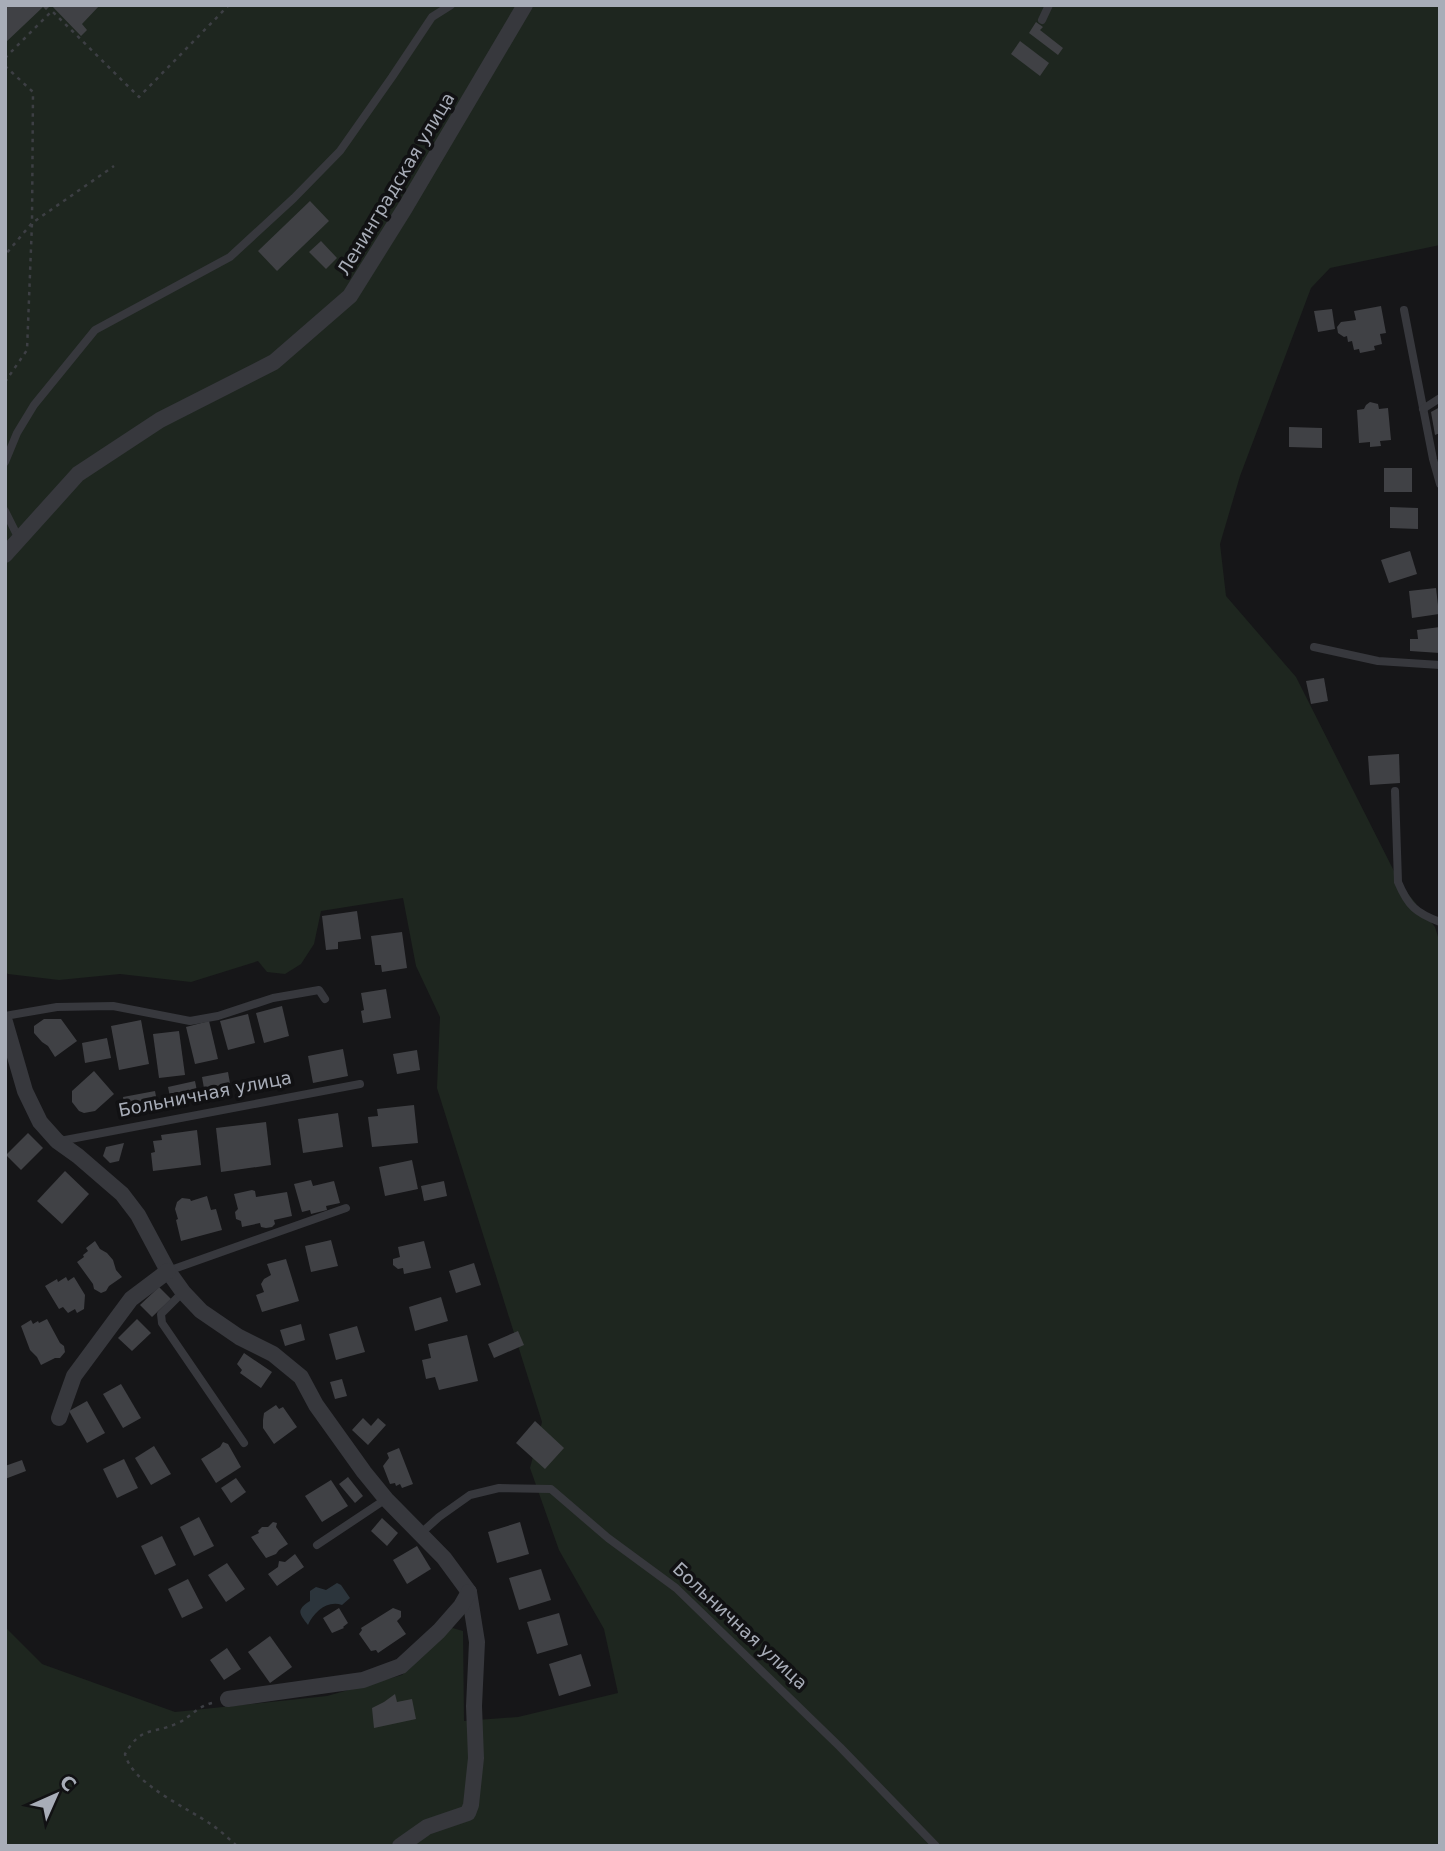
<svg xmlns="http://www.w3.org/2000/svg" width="1445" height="1851" font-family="'DejaVu Sans',sans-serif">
<rect width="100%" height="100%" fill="#161618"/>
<!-- green -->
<polygon fill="#1e261f" points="5,5 1440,5 1440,245 1330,268 1311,288 1240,476 1220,544 1226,596 1296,677 1401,885 1435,927 1439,940 1440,1846 5,1846 5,1627 42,1664 175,1712 327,1696 402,1675 449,1627 463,1631 464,1721 518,1717 618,1693 604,1629 559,1550 530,1468 542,1422 437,1088 440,1017 416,966 403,898 321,911 314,944 301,964 285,974 267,972 258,961 191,982 120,974 59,980 8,974 5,971"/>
<!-- water -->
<path fill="#2c353c" d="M 337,1583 L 341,1585 L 350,1598 L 342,1605 C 327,1600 314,1612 308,1625 C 299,1613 296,1610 310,1601 L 310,1591 L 316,1587 L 326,1590 Z"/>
<!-- building -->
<g fill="#404145">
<polygon points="5,5 100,5 82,24 87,30 81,36 51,5 46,10 43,7 5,43"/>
<polygon points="1036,22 1043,27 1040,30 1063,48 1058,55 1029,33"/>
<polygon points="1020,41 1049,63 1040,76 1011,54"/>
<polygon points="310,201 329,221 277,271 258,251"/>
<polygon points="321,241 337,258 326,269 309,252"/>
<polygon points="1381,306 1386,333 1380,334 1382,344 1374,346 1375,350 1360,353 1359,349 1354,350 1352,341 1348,342 1347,336 1344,337 1338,333 1337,327 1341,322 1356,320 1354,311"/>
<polygon points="1332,309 1335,329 1318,332 1314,311"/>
<polygon points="1370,402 1378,404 1379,409 1388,408 1391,440 1380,441 1381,446 1370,447 1370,442 1359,443 1357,410 1364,409 1366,405"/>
<polygon points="1440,407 1440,433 1435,435 1431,412"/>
<polygon points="1289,427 1322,428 1322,448 1289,447"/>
<rect x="1384" y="468" width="28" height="24"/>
<polygon points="1390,507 1418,508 1418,529 1390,528"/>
<polygon points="1410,551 1417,574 1389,583 1381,560"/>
<polygon points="1436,588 1439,614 1412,618 1409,591"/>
<polygon points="1440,627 1440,653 1410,651 1410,639 1418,639 1417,630"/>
<polygon points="1324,678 1328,701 1311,704 1306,681"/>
<polygon points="1399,754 1400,783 1370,785 1368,756"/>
<polygon points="357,911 361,939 338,942 338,949 326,950 322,916"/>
<polygon points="402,932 407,968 382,972 381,965 375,965 371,936"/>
<polygon points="386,989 391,1018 363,1023 361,1011 364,1010 361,993"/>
<polygon points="282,1006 289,1036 264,1043 256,1013"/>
<polygon points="248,1014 255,1043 228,1050 220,1021"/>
<polygon points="44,1019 61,1019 77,1041 55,1057 48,1046 42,1042 34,1033 34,1026"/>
<polygon points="141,1020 149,1064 119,1070 111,1026"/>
<polygon points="209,1021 218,1059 195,1064 186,1027"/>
<polygon points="179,1031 185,1075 159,1078 153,1034"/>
<polygon points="107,1038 111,1058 85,1063 82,1043"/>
<polygon points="343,1049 348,1076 313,1083 308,1056"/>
<polygon points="417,1050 420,1070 397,1074 393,1054"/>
<polygon points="94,1071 114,1094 95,1111 84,1113 79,1111 72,1102 72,1091"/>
<polygon points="228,1072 231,1089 205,1094 202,1077"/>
<polygon points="195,1081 198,1096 171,1102 168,1087"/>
<polygon points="155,1091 158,1107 126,1113 123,1097"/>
<polygon points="414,1105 418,1143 372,1147 368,1117 378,1116 377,1109"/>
<polygon points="338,1113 343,1147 303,1153 298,1119"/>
<polygon points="266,1122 271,1165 221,1172 216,1128"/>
<polygon points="197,1130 201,1165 153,1171 151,1153 155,1152 153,1141 162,1140 161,1135"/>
<polygon points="28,1133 43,1148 21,1170 6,1155"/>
<polygon points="124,1143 119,1161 110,1163 103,1156 106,1147"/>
<polygon points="412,1160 418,1189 385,1196 379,1167"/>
<polygon points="65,1171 89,1194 62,1224 37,1201"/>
<polygon points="311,1180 313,1186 334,1181 340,1203 326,1206 327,1210 311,1214 310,1210 302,1212 294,1184"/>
<polygon points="444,1181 447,1196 424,1201 421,1186"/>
<polygon points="252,1190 255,1191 256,1197 287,1192 292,1216 274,1220 275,1224 272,1227 266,1228 261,1227 260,1223 242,1227 241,1221 236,1219 235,1212 238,1209 234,1194"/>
<polygon points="207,1196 211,1210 216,1209 222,1230 181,1241 176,1220 178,1219 175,1209 177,1202 182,1198 190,1199 191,1201"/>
<polygon points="331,1240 338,1266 311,1272 305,1246"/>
<polygon points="95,1241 100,1249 107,1253 113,1260 116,1270 122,1277 109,1286 106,1291 101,1293 94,1289 93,1284 77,1262 84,1257 83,1255 88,1251 86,1248"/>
<polygon points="424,1241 431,1268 404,1274 403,1268 398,1269 393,1265 393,1259 400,1257 398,1247"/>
<polygon points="286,1259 299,1301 262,1312 256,1295 264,1292 261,1284 264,1279 271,1275 267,1264"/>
<polygon points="474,1263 481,1285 456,1293 449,1271"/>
<polygon points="66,1277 68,1281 74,1277 85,1295 84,1309 77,1313 75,1309 68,1313 63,1307 59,1309 45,1286 57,1279 58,1282"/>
<polygon points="159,1287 171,1299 152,1317 140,1305"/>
<polygon points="441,1297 448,1321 415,1331 409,1307"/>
<polygon points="47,1319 60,1343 64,1346 65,1352 60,1358 55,1358 41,1365 37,1357 30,1350 21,1326 31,1320 33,1324 38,1321 39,1323"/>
<polygon points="137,1319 151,1333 132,1351 118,1338"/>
<polygon points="301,1324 305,1340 285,1346 280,1330"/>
<polygon points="357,1326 365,1352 336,1360 329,1334"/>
<polygon points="518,1331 524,1345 494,1358 488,1344"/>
<polygon points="467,1335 478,1381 439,1390 435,1377 426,1379 422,1360 431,1358 428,1344"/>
<polygon points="244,1353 272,1372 261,1388 240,1373 242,1370 237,1364"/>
<polygon points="342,1379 347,1396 335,1399 330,1382"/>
<polygon points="121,1384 141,1418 123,1428 103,1394"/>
<polygon points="87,1401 105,1433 87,1443 69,1411"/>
<polygon points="276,1405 279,1409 283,1407 297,1427 274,1444 263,1428 263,1420 264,1413"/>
<polygon points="363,1418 371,1426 378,1418 386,1425 368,1445 352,1430"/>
<polygon points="535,1421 564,1448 545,1469 516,1443"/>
<polygon points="223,1442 228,1444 241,1467 216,1483 201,1459 220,1447"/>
<polygon points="154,1446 171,1474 151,1485 135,1458"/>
<polygon points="399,1448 413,1484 402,1488 400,1484 396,1486 395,1483 390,1484 383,1466 389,1458 387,1453"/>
<polygon points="124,1459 138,1488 117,1498 103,1469"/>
<polygon points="22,1460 26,1471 5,1479 5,1466"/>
<polygon points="348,1477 363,1496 355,1503 339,1484"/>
<polygon points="236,1478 246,1492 231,1503 221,1488"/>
<polygon points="331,1480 348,1506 322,1522 305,1496"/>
<polygon points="199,1517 214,1546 194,1556 180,1527"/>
<polygon points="382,1518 398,1533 387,1546 371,1531"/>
<polygon points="273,1522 277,1523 276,1527 288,1544 279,1550 276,1554 266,1558 251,1537 259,1533 258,1531 262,1527 268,1527"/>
<polygon points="520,1522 529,1554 497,1563 488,1532"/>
<polygon points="162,1536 176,1565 155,1575 141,1546"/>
<polygon points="417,1546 431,1569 407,1584 393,1560"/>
<polygon points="295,1554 304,1567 277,1586 268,1574 278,1567 279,1561 285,1562"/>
<polygon points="227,1563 245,1589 226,1602 208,1575"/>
<polygon points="541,1569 551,1600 519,1610 509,1578"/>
<polygon points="188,1579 203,1608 182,1618 168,1589"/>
<polygon points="339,1608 348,1623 343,1627 344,1628 332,1633 323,1618"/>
<polygon points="393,1608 401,1611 401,1617 397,1621 406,1634 378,1653 376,1650 371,1651 359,1634 362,1630 361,1628"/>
<polygon points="559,1613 568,1645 537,1654 527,1622"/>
<polygon points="270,1636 292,1667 270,1683 248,1652"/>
<polygon points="227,1648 241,1669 224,1680 210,1660"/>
<polygon points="581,1654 591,1686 559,1696 549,1664"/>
<polygon points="395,1694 397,1702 412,1699 416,1719 374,1728 372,1708 384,1702"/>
</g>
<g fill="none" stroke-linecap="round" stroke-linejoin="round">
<!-- path -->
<g stroke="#3d3f44" stroke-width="2.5" stroke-dasharray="3.5 5" stroke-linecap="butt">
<polyline points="5,58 52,11 139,97 229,5"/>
<polyline points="5,66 33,92 32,223 5,255"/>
<polyline points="5,382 27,350 32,223 114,166"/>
<path d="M 212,1703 C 196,1707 191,1717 178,1723 C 152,1735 142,1725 125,1754 C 132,1784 188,1808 212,1825 C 221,1831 229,1839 237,1846"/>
</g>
<!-- lane -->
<g stroke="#37383d" stroke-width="8">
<polyline points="1042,20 1049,5"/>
<polyline points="1404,310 1433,459 1440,484"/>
<polyline points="1423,409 1440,398"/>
<polyline points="5,462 17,433 34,405 95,330 230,257 294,198 340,151 392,77 432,17 451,5"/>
<polyline points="5,511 19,539"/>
<polyline points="1314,647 1378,661 1440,665"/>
<path d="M 1395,791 L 1398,882 C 1408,906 1416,913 1440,922"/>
<polyline points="5,1016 57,1007 113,1006 190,1021 218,1016 273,998 319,990 325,999"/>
<polyline points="60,1141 360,1084"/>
<polyline points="168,1271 346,1208"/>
<polyline points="183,1292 161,1314 162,1323 244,1443"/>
<polyline points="420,1534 439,1517 470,1495 499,1488 551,1489 608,1538 676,1588 840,1747 936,1846"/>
<polyline points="317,1545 386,1499"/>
</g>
<!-- street -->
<g stroke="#37383d" stroke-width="16">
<polyline points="5,555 78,474 160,420 274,362 350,296 405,208 525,5"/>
<polyline points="5,1022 25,1091 40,1122 57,1141 78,1156 122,1194 138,1215 168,1271 183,1292 201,1311 239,1337 273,1354 301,1377 316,1405 364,1472 386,1499 444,1558 469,1592 477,1642 474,1706 476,1758 471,1805 468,1813 427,1827 400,1846"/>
<polyline points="59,1418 74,1376 131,1299 168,1271"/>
<polyline points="228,1699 363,1680 401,1666 439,1631 461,1606 469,1592"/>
</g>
</g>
<g text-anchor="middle" stroke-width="7" stroke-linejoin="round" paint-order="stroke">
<!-- street labels -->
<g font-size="18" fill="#a8adb8" stroke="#111113">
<text transform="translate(396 184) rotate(-59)" y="6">Ленинградская улица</text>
<text transform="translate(205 1094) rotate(-11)" y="6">Больничная улица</text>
<text transform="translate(740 1626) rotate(43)" y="6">Больничная улица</text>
</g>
</g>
<!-- border -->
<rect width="1445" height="1851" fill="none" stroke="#a8adb8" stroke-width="14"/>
<!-- north arrow -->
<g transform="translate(56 1795) rotate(45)" stroke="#111113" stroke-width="5" paint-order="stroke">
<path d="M0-5L12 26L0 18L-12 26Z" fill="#a8adb8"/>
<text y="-10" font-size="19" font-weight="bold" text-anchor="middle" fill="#a8adb8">С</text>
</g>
</svg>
